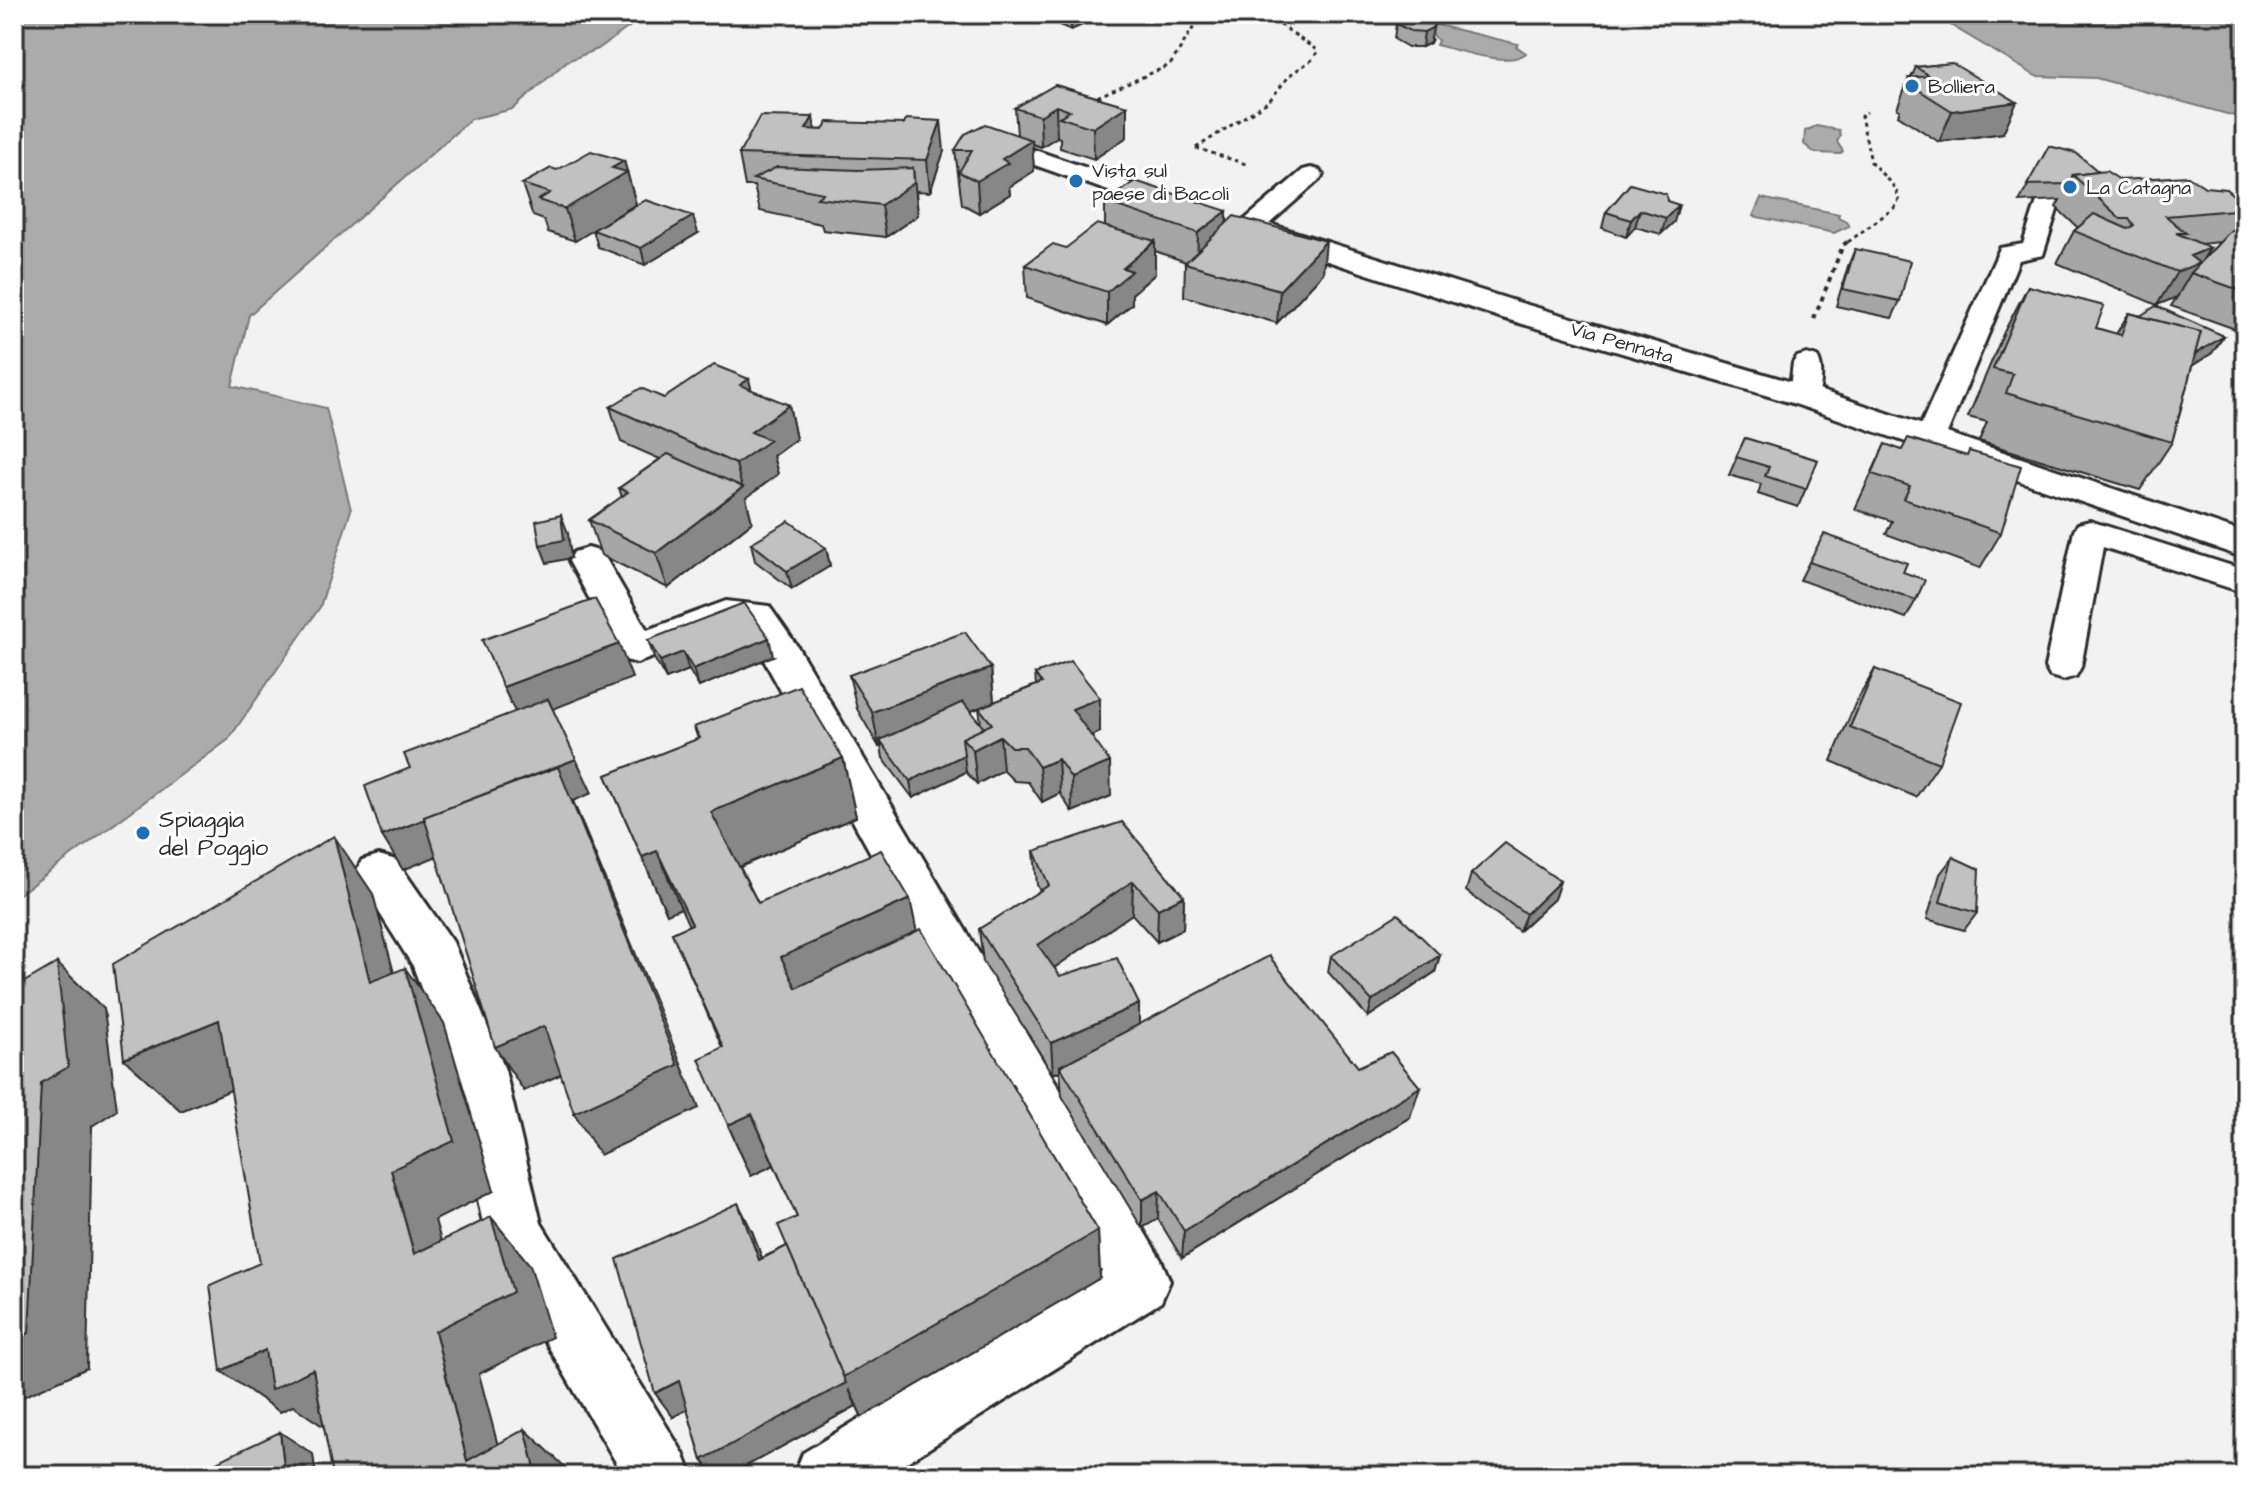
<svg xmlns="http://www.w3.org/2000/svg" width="2259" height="1490" font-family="'Architects Daughter',sans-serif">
<rect width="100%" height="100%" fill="#f2f2f2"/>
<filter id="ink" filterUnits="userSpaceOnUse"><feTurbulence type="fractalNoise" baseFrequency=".0125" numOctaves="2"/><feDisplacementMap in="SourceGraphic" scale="16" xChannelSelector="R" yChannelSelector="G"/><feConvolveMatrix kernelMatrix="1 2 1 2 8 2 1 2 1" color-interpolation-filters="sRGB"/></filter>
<g filter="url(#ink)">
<!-- water -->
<g fill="#ababab" stroke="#787878" stroke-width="2">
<polygon points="14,14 647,14 598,49 567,61 513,109 471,119 249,315 232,386 326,408 351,510 320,607 228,740 14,898"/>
<polygon points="1932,14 2245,14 2245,119 2096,78 2036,76"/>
<path d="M 1433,24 L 1518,44 L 1516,46 L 1526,53 C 1510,68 1458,50 1436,45 L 1438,41 L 1432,33 Z"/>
<polygon points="1816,126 1839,130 1840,136 1837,142 1843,151 1840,154 1815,153 1804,144 1805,131"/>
<polygon points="1761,198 1839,214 1838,217 1846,221 1849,226 1834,233 1753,216"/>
</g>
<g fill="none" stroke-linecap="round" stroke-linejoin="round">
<!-- lane casing -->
<g stroke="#2b2b2b" stroke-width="6">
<g id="lane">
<polygon points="997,137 1180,200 1183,205 1180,210 1162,210 989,149 985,144 989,139"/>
<polygon points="1311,168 1319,170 1323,175 1319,180 1260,232 1242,232 1238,227 1242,222 1303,170"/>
<polygon points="2108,194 2117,196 2120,201 2117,206 2057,210 2043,255 2019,260 1945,438 1941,444 1930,447 1919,444 1915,438 2000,248 2023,244 2038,198"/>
<path d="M 1807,354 L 1817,357 C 1824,367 1822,392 1814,402 L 1804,405 L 1794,402 L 1789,396 L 1793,363 L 1797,357 Z"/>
<polygon points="2090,521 2245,570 2245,593 2103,547 2081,667 2076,676 2063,680 2050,676 2045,667 2074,531 2078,524"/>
</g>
</g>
<!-- street casing -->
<g stroke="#2b2b2b" stroke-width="6">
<g id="street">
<polygon points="1270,224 1521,303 1816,389 2245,533 2245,558 1792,403 1499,317 1260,239 1255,233 1260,227"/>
<polygon points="588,548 602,552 647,630 726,601 769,606 797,646 1161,1260 1170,1281 1161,1302 885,1476 794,1476 803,1453 1102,1271 765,662 743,629 730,629 637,663 622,659 569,561 574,552"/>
<polygon points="379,855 396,860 453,942 505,1070 541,1223 683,1453 692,1476 624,1476 494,1253 485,1233 451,1070 413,966 355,874 362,860"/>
</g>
</g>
<!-- path-far1 -->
<g stroke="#2b2b2b" stroke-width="3" stroke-dasharray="4 4" stroke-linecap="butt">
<polyline points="1090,100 1170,65 1195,25 1206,14"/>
<polyline points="1196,148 1269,101 1290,75 1313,59 1318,51 1264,14"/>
<polyline points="1196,148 1249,165"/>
<polyline points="1848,242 1894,208 1899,200 1896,189 1871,162 1861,116 1867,112"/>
</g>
<!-- path -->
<polyline stroke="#2b2b2b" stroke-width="4" stroke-dasharray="5 5" stroke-linecap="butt" points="1814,319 1843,245 1850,240"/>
<!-- lane -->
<use href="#lane" fill="#fff" fill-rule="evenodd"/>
<!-- street -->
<use href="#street" fill="#fff" fill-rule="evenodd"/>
</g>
<!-- wall -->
<g fill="#a6a6a6" stroke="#2b2b2b" stroke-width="2" fill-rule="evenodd">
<polygon points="1033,14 1107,14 1071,30"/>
<polygon points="1407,17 1432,39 1430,43 1422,47 1408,47 1394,39 1396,24"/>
<polygon points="1952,63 2003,133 1939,142 1898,115 1900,110 1897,109 1909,78 1911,78 1916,67"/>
<polygon points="1055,85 1127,106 1127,137 1094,159 1060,148 1060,138 1057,137 1041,147 1032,144 1034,171 1009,187 1010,194 979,213 962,204 955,150 1017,135 1015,108"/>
<polygon points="904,124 944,151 930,192 916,191 918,215 886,237 823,230 821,224 760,211 754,186 745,186 739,154 815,130"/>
<path d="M 2049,146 L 2099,172 L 2120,180 L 2205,187 L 2245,205 L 2245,216 L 2235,231 L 2245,232 L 2245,320 L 2238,330 L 2171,306 L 2177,297 L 2157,305 L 2057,263 L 2074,231 L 2078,228 L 2056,207 L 2060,200 L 2019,202 ZM 2220,242 L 2201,262 L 2210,248 L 2200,244 Z"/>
<polygon points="624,161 636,204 595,229 698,233 645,265 598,247 593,230 575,241 548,232 544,220 533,216 522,184 557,170"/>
<polygon points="1667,201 1674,222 1661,234 1635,227 1626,237 1602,228 1606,212"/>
<polygon points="1105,202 1227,211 1227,223 1323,273 1277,323 1184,296 1185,263 1186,262 1155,251 1155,274 1132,294 1132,304 1107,325 1027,298 1025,265 1066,248 1105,226"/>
<polygon points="1855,249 1900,301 1892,318 1836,306 1848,266"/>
<polygon points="2028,286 2096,328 2116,334 2129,313 2224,336 2212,353 2192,366 2172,442 2140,490 1979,441 1987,422 1968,417 2004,332"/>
<polygon points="751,390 789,405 796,439 773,456 778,474 746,498 752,522 668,588 601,555 589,520 622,497 619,488 660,459 621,442 610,407 664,398"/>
<polygon points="1745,438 1818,460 1798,507 1758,494 1761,484 1729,475"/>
<polygon points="1885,444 2001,533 1980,568 1886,534 1892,521 1855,509"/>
<polygon points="751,543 826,548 830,566 792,589 755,561"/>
<polygon points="1809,562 1903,572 1916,600 1906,618 1800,580"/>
<polygon points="648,640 773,656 699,687 689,670 666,679 654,658"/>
<path d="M 991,668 L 994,702 L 1036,685 L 1035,674 L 1100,732 L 1092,736 L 1111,796 L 1072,812 L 1060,793 L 1042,802 L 1028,782 L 1014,781 L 1003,770 L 977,784 L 966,772 L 913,798 L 883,758 L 881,746 L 879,747 L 857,709 L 849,675 ZM 979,708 L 981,724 L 971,711 Z"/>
<polygon points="1875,669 1939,763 1916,797 1831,761 1855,704"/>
<polygon points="694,727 843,758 856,817 740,867 758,903 917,931 1098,1231 1100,1278 862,1417 849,1389 856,1406 728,1476 715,1476 702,1460 687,1409 673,1417 752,1231 762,1258 787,1246 797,1217 774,1165 751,1176 728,1125 722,1047 672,933 689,926 681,908 667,914 606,775 698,739"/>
<polygon points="1034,851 1184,896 1183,929 1157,942 1132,914 1054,968 1060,976 1139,1024 1358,1067 1410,1117 1182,1258 1158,1219 1142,1228 1062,1096 1060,1071 1053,1074 983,962 979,929 1040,891 1037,885"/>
<polygon points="1953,857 1977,913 1964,930 1927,919 1940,874"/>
<polygon points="1471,874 1560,881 1554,899 1519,931 1466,891"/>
<polygon points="1440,955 1435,972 1368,1017 1328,972 1331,956"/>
</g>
<!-- shaded-wall -->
<g fill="#878787" stroke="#2b2b2b" stroke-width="2">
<polygon points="1071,14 1107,14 1071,30"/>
<polygon points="1434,24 1430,43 1422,47 1424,32"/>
<polygon points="2017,102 2003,133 1939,142 1952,111"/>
<polygon points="1056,106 1057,137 1041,147 1040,116"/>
<polygon points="1127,106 1127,137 1094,159 1093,128"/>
<polygon points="813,117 818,148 806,129"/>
<polygon points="941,121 944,151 930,192 927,160"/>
<polygon points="1032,140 1034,171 1009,187 1010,194 979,213 977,181 1002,159"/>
<polygon points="624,161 636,204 575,241 565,209 612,168"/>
<polygon points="913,168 918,215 886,237 881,205"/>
<polygon points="1679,205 1674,222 1661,234 1666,218"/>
<polygon points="1640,210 1635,227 1626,237 1631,220"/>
<polygon points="1227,211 1226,243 1197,265 1198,233"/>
<polygon points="693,216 698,233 645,265 641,248"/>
<polygon points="1155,241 1155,274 1132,294 1132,304 1107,325 1107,292 1123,268"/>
<polygon points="1326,241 1323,273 1277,323 1280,290"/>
<polygon points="2210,248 2194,274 2191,273 2177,297 2157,305 2177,272 2190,256"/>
<polygon points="2224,336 2212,353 2181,373 2192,356"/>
<polygon points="749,379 757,413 740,385"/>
<polygon points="789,405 796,439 773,456 778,474 746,498 752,522 668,588 656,553 742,488 736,464 751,432"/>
<polygon points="561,515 568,533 571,558 547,563 540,545"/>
<polygon points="826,548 830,566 792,589 787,571"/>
<polygon points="769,638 773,656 699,687 693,669"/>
<polygon points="619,644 632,678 520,722 503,687"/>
<polygon points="683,652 689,670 666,679 660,661"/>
<polygon points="991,668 994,702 883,745 880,740 881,746 879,747 872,712"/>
<polygon points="1100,698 1100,732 1074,743 1072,709"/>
<polygon points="1000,736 1003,770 977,784 973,750"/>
<polygon points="964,755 966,772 913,798 910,781"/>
<polygon points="843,758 856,817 732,870 711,812"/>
<polygon points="576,759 592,793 573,801 699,1108 600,1155 574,1113 572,801 403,870 382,836"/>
<polygon points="1058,759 1060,793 1042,802 1039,767"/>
<polygon points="1110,762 1111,796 1072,812 1071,778"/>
<polygon points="334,836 373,894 411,1037 370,982"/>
<polygon points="657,851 681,908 667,914 642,857"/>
<polygon points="1133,881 1132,914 1041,977 1038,945"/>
<polygon points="1560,881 1554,899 1519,931 1526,914"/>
<polygon points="1184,896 1183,929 1157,942 1158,909"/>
<polygon points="910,899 922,956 800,1013 781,957"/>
<polygon points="1440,955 1435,972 1368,1017 1372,1001"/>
<polygon points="57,963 104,1009 117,1110 92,1126 87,1368 14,1401 14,1340 41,1083"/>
<polygon points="405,968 444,1023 494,1191 435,1220 458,1300 414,1254 391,1170"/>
<polygon points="1139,1004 1139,1036 1060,1066 1060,1071 1053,1074 1051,1043"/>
<polygon points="219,1020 269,1074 181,1111 124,1059"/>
<polygon points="544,1026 571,1070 524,1091 495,1047"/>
<polygon points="1420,1087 1410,1117 1182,1258 1184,1231"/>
<polygon points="752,1114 774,1165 751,1176 728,1125"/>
<polygon points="1159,1191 1158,1219 1142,1228 1142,1200"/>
<polygon points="738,1203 752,1231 772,1286 759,1260"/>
<polygon points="491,1217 530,1265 552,1337 479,1374 506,1476 467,1461 435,1331"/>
<polygon points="1098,1231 1100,1278 862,1417 849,1389 856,1406 728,1476 715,1476 702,1460 787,1246"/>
<polygon points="265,1350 313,1369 327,1429 293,1406 280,1412 221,1371"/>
<polygon points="679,1381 696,1405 673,1417 655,1393"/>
<polygon points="525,1429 565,1467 568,1476 537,1476"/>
<polygon points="280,1432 313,1454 316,1476 285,1476"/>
</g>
<!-- building -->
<g fill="#c1c1c1" stroke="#2b2b2b" stroke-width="2">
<polygon points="1407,17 1429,20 1434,24 1432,28 1424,32 1411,31 1396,24"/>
<polygon points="1952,63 2017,102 1952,111 1911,85 1918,84 1909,78 1929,76 1916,67"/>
<polygon points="1055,85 1127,106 1093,128 1059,117 1070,111 1056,106 1040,116 1015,108"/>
<polygon points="760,116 813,117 806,129 823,130 828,122 904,124 906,119 941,121 927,160 739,154"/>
<polygon points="985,124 1032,140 1002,159 1008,163 977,181 959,172 972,150 955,150 965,134"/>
<polygon points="2049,146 2076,153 2099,172 2073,175 2068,184 2027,185"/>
<polygon points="591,151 624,161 612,168 627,172 565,209 538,200 550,193 522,184 551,168 557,170"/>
<polygon points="777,167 858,170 913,168 914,183 881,205 817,198 823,193 753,179"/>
<polygon points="2106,171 2120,180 2188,176 2205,187 2226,189 2245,205 2245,209 2166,216 2186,233 2176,233 2210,248 2190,256 2199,263 2177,272 2074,231 2094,214 2128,229 2134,225 2129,219 2121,219 2073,175"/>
<polygon points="1135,181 1227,211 1198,233 1105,202"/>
<polygon points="1630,184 1666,194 1667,201 1679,205 1666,218 1640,210 1631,220 1606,212"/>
<polygon points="646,200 693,216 641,248 593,230"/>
<polygon points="1234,216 1326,241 1280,290 1185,263"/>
<polygon points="1097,224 1155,241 1123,268 1132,271 1107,292 1025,265 1053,244 1066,248"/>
<polygon points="2231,230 2245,232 2245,292 2191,273"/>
<polygon points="1855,249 1910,261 1900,301 1843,289"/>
<polygon points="2028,286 2104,306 2096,328 2121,335 2129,313 2201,332 2172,442 2006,393 2013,374 1993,369"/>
<polygon points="2156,306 2224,336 2195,354 2201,332 2140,316"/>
<polygon points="714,365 749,379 740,385 789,405 751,432 770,440 736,464 610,407 641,388 664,398"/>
<polygon points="1745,438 1818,460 1806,489 1765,476 1769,467 1736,457"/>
<polygon points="1908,438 1967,456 1969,451 2021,466 2001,533 1904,499 1910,486 1872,474 1885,444 1902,450"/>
<polygon points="668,454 743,487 656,553 589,520 628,492 619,488"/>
<polygon points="561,515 564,540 540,545 536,521"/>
<polygon points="789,521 826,548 787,571 751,543"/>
<polygon points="1824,534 1907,563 1903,572 1925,580 1916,600 1809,562"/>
<polygon points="595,599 619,644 503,687 482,640"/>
<polygon points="744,603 769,638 693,669 683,652 660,661 648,640"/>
<polygon points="965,632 991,668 872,712 849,675"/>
<polygon points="1071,661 1100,698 1072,709 1110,762 1071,778 1058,759 1039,767 1025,747 1011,747 1000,736 973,750 962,738 992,724 979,708 1042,683 1035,674"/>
<polygon points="1875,669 1961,702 1939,763 1850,727"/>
<polygon points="799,686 843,758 711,812 758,903 881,850 910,899 781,957 796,988 921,929 1098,1231 843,1377 778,1225 797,1217 752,1114 728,1125 699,1059 723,1047 672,933 692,924 657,851 642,857 606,775 700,738 694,727"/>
<polygon points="548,699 576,759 424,817 425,819 382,836 365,786 410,768 404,754"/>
<polygon points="963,702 984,728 962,738 964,755 910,781 880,740"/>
<polygon points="558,767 678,1065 574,1113 544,1026 495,1047 424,817"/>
<polygon points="1122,822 1184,896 1158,909 1133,881 1038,945 1060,976 1117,958 1139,1004 1051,1043 979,929 1049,885 1034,851"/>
<polygon points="334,836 370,982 405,968 454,1141 391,1170 414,1254 491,1217 513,1292 435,1331 467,1461 525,1429 537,1476 333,1476 313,1369 271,1390 265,1350 221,1371 210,1285 260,1263 219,1020 124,1059 113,964"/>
<polygon points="1505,843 1560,881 1526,914 1471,874"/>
<polygon points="1953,857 1979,869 1977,913 1940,902"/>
<polygon points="1398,914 1440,955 1372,1001 1331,956"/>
<polygon points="1269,956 1358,1067 1391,1052 1420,1087 1184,1231 1159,1191 1142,1200 1060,1066"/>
<polygon points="57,963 68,1067 41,1083 29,1333 14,1340 14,988"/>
<polygon points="738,1203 759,1260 787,1246 846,1383 702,1460 679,1381 655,1393 617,1259"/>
<polygon points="280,1432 285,1476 187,1476"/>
</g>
</g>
<!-- markers -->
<g fill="#1f6fb2" stroke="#fff" stroke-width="3">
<circle cx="1912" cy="86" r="8"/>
<circle cx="1076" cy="181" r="8"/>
<circle cx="2070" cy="187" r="8"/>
<circle cx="143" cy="833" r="8"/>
</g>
<g text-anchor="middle" stroke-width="6" stroke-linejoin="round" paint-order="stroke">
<!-- far-poi labels -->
<g font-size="20" fill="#2b2b2b" stroke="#fff" text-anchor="start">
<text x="1928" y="93">Bolliera</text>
<text x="1092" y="177">Vista sul<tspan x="1092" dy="23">paese di Bacoli</tspan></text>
<text x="2086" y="194">La Catagna</text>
</g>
<!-- far-street labels -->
<g font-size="20" fill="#2b2b2b" stroke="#fff">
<text transform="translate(1622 342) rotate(16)" y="7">Via Pennata</text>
</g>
<!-- poi labels -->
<g font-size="24" fill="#2b2b2b" stroke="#fff" text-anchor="start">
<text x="159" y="827">Spiaggia<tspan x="159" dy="28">del Poggio</tspan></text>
</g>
</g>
<!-- margin -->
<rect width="2259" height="1490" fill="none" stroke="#fff" stroke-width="48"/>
<rect x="24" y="24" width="2211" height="1442" fill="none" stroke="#2b2b2b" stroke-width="3" filter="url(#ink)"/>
</svg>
